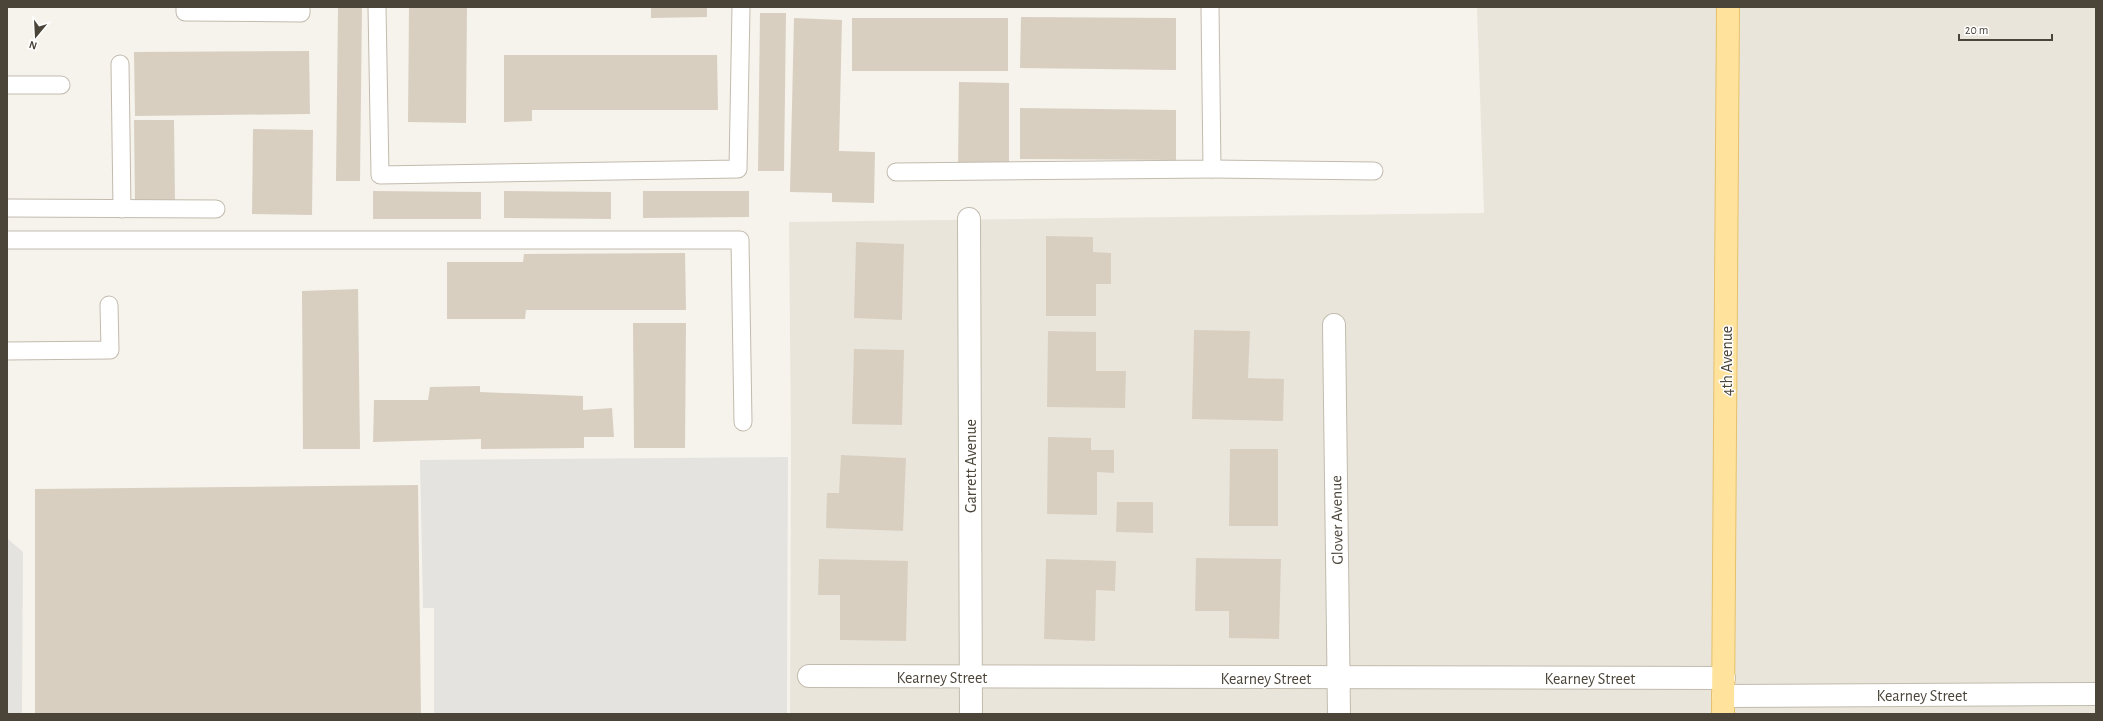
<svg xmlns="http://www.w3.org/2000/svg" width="2103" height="721" font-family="'Alegreya Sans',sans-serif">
<rect width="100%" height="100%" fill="#f6f3ec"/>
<!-- residential -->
<polygon fill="#eae5da" points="1477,7 2096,7 2096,714 790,714 791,446 789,222 1484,213"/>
<!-- parking -->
<g fill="#e5e3e0">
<polygon points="788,457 787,714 434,714 434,608 423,608 420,460"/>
<polygon points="8,539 23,552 22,714 7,714"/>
</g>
<!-- building -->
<g fill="#d8cfc1">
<polygon points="338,7 362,7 360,181 336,181"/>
<polygon points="409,7 467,7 466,123 408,122"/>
<polygon points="651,7 707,7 707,17 651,18"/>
<polygon points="760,13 786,13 784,171 758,171"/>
<polygon points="1021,17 1176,18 1176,70 1020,68"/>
<polygon points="794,18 842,20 839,151 875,152 874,203 832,202 832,193 790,192"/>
<rect x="852" y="18" width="156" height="53"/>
<polygon points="309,51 310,114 135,116 134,52"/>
<polygon points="504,55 717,55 718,110 532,110 532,121 504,122"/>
<polygon points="959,82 1009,83 1009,167 958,166"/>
<polygon points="1020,108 1176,110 1176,160 1020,159"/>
<polygon points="134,120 174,120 175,202 135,203"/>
<polygon points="253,129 313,130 312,215 252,214"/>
<polygon points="373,191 481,192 481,219 373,219"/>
<polygon points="504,191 611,192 611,219 504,218"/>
<polygon points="643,191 749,191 749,217 643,218"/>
<polygon points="1046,236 1093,237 1093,252 1111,253 1111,284 1096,284 1096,316 1046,316"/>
<polygon points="856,242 904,244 902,320 854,318"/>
<polygon points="685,253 686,310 526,310 525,319 447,319 447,262 523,262 524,254"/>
<polygon points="358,289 360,449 303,449 302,291"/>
<polygon points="633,323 686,323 685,448 634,448"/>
<polygon points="1194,330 1250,331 1248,378 1284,379 1283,421 1192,419"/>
<polygon points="1048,331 1096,332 1096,371 1126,371 1125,408 1047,407"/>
<polygon points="854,349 904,350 902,425 852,424"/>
<polygon points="480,386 480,392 583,396 583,410 612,408 614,437 584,437 584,448 481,449 481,439 373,442 374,400 428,400 430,387"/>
<polygon points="1048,437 1091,438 1091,450 1114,450 1114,473 1097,472 1097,515 1047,514"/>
<polygon points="1230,449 1278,449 1278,526 1229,526"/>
<polygon points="841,455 906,458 903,531 826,528 827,493 839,493"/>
<polygon points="418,485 421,714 35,714 35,489"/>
<polygon points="1117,502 1153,502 1153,533 1116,532"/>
<polygon points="1196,558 1281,559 1279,639 1229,638 1229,611 1195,611"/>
<polygon points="819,559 908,561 906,641 840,640 840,595 818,595"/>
<polygon points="1046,559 1116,561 1115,591 1096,590 1095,641 1044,639"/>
</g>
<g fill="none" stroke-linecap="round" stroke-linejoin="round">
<!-- lane casing -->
<g stroke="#c2bbae" stroke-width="19">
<g id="lane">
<polyline points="185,7 185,12 301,13 301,7"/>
<polyline points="377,7 380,175 738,169 741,7"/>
<polyline points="120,64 122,209"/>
<polyline points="7,85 61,85"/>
<polyline points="1212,169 1374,171"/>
<polyline points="896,172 1212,169 1210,7"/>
<polyline points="7,208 216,209"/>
<polyline points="7,240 740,240 743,422"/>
<polyline points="7,351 110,350 109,305"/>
</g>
</g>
<!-- street casing -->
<g stroke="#c2bbae" stroke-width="24">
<g id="street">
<polyline points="969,219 971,714"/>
<polyline points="1334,325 1339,714"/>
<polyline points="809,676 1724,678"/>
<polyline points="1723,696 2096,694"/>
</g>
</g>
<!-- primary casing -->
<g stroke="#e6c16a" stroke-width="24">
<polyline id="primary" points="1723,714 1728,7"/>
</g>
<!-- lane -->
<use href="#lane" stroke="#fff" stroke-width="17"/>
<!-- street -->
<use href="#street" stroke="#fff" stroke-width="22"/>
<!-- primary -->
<use href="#primary" stroke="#ffe39c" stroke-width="22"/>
</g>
<g text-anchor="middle" stroke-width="3" stroke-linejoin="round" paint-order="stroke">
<!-- street labels -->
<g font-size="16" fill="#4b4439" stroke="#fff">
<text transform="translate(1726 361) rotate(-90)" y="6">4th Avenue</text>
<text transform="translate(970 466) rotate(-90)" y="6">Garrett Avenue</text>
<text transform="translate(1336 520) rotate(-91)" y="6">Glover Avenue</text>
<text x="942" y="683">Kearney Street</text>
<text x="1266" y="684">Kearney Street</text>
<text x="1590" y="684">Kearney Street</text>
<text x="1922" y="701">Kearney Street</text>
</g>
</g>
<!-- border -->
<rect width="2103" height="721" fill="none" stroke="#4b4439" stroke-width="16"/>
<!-- north arrow -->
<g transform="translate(36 36) rotate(198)" stroke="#ffffff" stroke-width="3" paint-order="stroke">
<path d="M0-3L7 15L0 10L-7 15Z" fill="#4b4439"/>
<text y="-6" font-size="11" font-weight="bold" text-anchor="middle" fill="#4b4439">N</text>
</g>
<!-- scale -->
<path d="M1959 34v6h93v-6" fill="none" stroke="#4b4439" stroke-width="2"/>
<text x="1965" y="34" font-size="12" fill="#4b4439" stroke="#ffffff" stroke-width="3" paint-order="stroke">20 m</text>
</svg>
